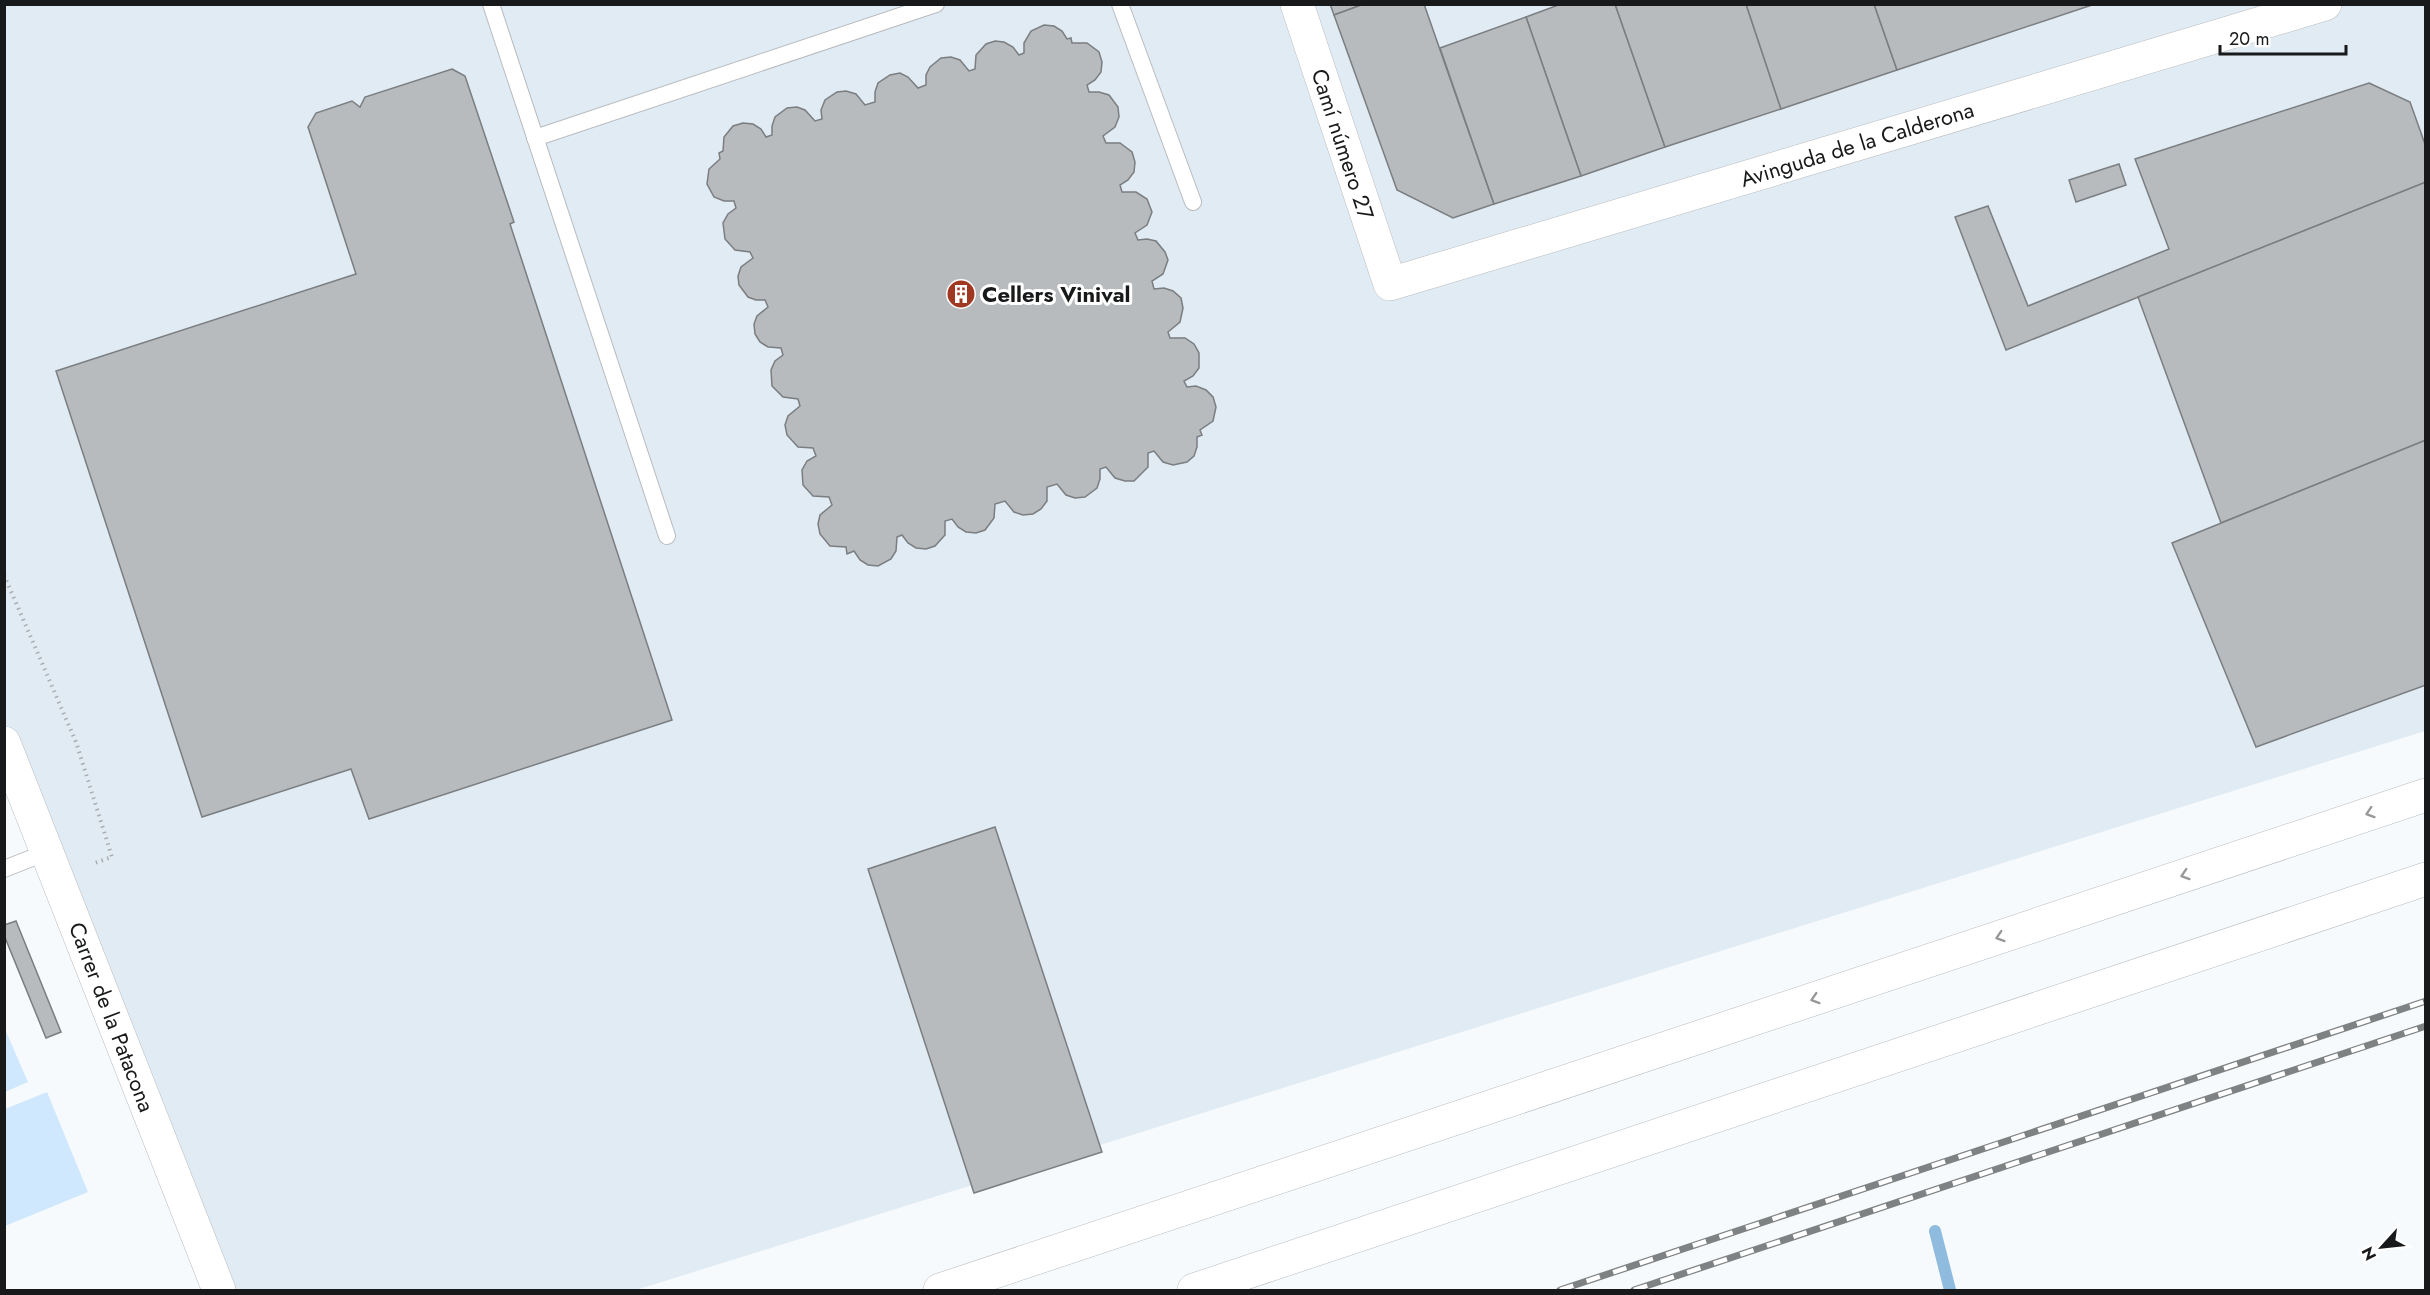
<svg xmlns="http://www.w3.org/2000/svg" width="2430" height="1295" font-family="Jost,sans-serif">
<rect width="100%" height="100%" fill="#f6fafd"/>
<!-- built -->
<polygon fill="#e1ebf3" points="5,5 2425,5 2425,731 636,1290 207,1290 5,761"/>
<!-- green -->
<g fill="#cfe8fd">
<polygon points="4,1027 28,1082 5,1092 4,1092"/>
<polygon points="47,1092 88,1192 5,1226 5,1109"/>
</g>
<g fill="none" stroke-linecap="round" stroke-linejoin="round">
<!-- stream -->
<polyline stroke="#8fbbde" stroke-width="12" points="1935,1231 1950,1290"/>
</g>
<!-- building -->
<g fill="#b7bbbe" stroke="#7b7e81" stroke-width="1.5">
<polygon points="1330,4 1364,4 1334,15"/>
<polygon points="1364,4 1424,4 1494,204 1453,218 1397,190 1334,15"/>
<polygon points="1561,4 1615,4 1665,147 1581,176 1526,17"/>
<polygon points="1615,4 1746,4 1781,109 1665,147"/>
<polygon points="1746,4 1874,4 1897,70 1781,109"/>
<polygon points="1874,4 2095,4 1897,70"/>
<polygon points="1526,17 1581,176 1494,204 1440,48"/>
<polygon points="1044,25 1054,26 1062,31 1067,39 1071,38 1072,43 1087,43 1099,52 1102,62 1101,72 1095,80 1087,85 1089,92 1099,92 1109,95 1118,107 1119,117 1115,127 1103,136 1106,143 1120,143 1132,152 1135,162 1134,172 1128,180 1120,185 1122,192 1136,192 1147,199 1152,212 1147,225 1135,233 1138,240 1147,239 1156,241 1165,252 1168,260 1163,274 1152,281 1154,289 1164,288 1173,291 1181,298 1183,308 1180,322 1168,332 1170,338 1185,338 1194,344 1199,353 1199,368 1193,376 1184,381 1187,387 1196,386 1206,390 1213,397 1216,407 1213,421 1200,430 1202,435 1197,437 1197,447 1194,456 1187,462 1173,465 1163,462 1154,451 1148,453 1148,467 1134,481 1125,481 1115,478 1106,467 1100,469 1100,479 1097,488 1085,497 1075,498 1066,495 1057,484 1047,487 1047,501 1041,509 1033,514 1023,515 1014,512 1005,501 995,504 994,518 985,530 976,533 966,532 958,527 952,519 945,521 945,535 935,546 926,549 916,548 908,543 902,535 897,537 896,551 891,559 878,566 868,565 860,560 854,551 847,554 846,547 830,546 820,534 818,524 820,515 832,505 829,497 813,496 803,485 802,470 807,461 816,456 813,448 798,447 787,435 785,425 788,416 800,406 798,399 783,397 772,386 771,370 775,361 783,355 781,348 768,347 760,342 755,334 754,324 757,316 768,307 765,300 756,300 748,297 739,285 738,276 741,267 753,258 750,252 735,250 725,239 723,223 728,214 736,208 734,201 724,201 714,197 707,184 709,169 720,159 719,153 723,151 724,137 733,126 743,123 753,124 761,129 766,137 772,135 772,126 775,117 787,108 797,107 805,110 815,121 822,119 821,110 825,100 837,92 846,91 856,94 865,105 875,102 875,92 878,83 890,75 900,73 908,77 918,88 926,85 926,75 930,67 941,58 951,57 960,60 969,71 975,69 976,55 986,44 995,41 1004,42 1013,47 1019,55 1024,53 1024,43 1031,31"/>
<polygon points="452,69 465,76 514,222 510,224 672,720 369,819 351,769 202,817 56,371 356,274 308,127 316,113 352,101 360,107 365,97"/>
<polygon points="2369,83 2410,102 2426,147 2426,182 2006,350 1955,217 1988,206 2028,306 2169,249 2135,159"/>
<polygon points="2119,164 2126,185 2076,202 2069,180"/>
<polygon points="2426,182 2426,440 2221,523 2138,297"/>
<polygon points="2426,440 2426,685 2256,747 2172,543"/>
<polygon points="995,827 1102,1152 974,1193 868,869"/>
<polygon points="16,921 61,1032 46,1038 4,935 4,925"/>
</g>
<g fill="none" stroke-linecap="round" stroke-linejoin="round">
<!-- lane casing -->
<g stroke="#b8bcbf" stroke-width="18">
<g id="lane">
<polyline points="491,4 667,536"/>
<polyline points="1120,4 1193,202"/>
<polyline points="535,138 936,4"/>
<polyline points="4,869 47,852"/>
</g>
</g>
<!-- street casing -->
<g stroke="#b8bcbf" stroke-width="34">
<g id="street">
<polyline points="1297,4 1390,284 2325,4"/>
<polyline points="4,743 219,1290"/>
<polyline points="1194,1290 2426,879"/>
</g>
</g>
<!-- secondary casing -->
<g stroke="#b8bcbf" stroke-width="34">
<polyline id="secondary" points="940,1290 2426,795"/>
</g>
<!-- path -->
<polyline stroke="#abaeb1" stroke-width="4" stroke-dasharray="1.5 4.5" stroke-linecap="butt" points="4,575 76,742 112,857 92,864"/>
<!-- lane -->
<use href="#lane" stroke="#fff" stroke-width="16"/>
<!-- street -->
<use href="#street" stroke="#fff" stroke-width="33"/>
<!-- secondary -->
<use href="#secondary" stroke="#fff" stroke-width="33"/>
<!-- rail casing -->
<g stroke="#7f8283" stroke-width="7">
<g id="rail">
<polyline points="1560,1290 2426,1001"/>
<polyline points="1634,1290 2426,1026"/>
</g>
</g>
<!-- rail -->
<use href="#rail" stroke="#fff" stroke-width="4.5" stroke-dasharray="14" stroke-linecap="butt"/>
</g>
<!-- one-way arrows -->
<defs><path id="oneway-chevron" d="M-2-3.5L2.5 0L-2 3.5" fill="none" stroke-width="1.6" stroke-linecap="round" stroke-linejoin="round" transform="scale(1.5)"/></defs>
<g stroke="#979898">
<use href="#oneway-chevron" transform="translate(2370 813) rotate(162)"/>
<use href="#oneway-chevron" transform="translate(2185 875) rotate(162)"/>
<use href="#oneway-chevron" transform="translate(2000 937) rotate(162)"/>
<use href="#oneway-chevron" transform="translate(1815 999) rotate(162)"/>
</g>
<!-- icons -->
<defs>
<g id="building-disc" transform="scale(1.5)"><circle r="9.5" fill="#a03721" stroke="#fff"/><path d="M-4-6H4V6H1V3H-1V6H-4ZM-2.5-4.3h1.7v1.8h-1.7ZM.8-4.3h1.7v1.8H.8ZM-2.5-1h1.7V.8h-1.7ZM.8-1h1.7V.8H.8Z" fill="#fff"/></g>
</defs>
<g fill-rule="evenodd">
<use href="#building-disc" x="961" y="294"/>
</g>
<g text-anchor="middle" stroke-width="6" stroke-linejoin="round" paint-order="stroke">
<!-- street labels -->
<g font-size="22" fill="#18191a" stroke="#fff">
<text transform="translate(1343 144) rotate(72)" y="8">Camí número 27</text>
<text transform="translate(1857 144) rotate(-17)" y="8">Avinguda de la Calderona</text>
<text transform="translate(112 1017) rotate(69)" y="8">Carrer de la Patacona</text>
</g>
<!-- poi labels -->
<g font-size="22" font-weight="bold" fill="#18191a" stroke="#fff" text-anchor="start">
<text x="982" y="302">Cellers Vinival</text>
</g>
</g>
<!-- border -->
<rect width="2430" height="1295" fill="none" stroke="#18191a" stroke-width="12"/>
<!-- north arrow -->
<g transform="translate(2382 1247) rotate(243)" stroke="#ffffff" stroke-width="4.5" paint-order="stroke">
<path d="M0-4.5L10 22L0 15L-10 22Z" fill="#18191a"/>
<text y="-9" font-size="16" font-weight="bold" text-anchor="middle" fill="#18191a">N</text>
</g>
<!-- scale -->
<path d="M2220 45v9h126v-9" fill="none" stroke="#18191a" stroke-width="3"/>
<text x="2229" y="45" font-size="18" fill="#18191a" stroke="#ffffff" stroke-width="4.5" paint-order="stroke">20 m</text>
</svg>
